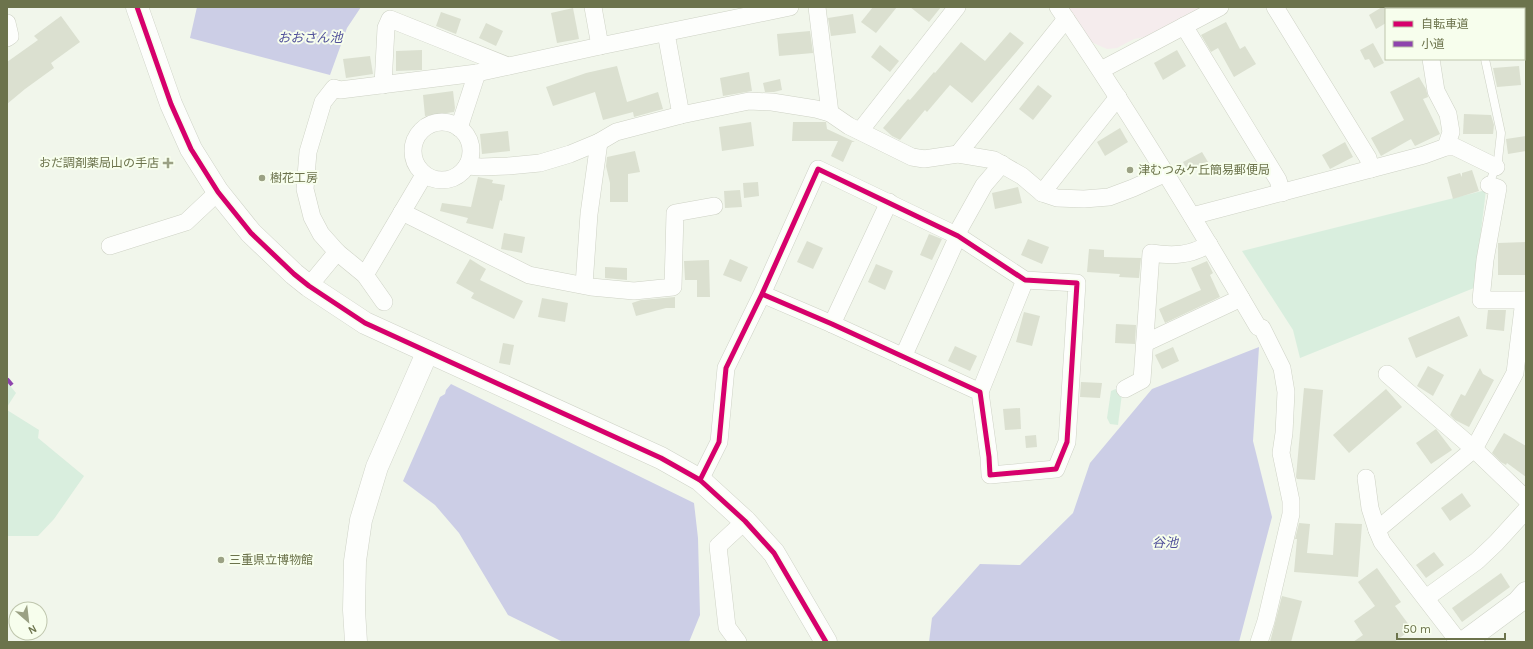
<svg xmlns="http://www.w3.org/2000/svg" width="1533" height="649" font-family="Karla,'Noto Sans JP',sans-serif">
<rect width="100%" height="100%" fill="#f1f6eb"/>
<!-- education -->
<polygon fill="#f5eced" points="1066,7 1204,7 1150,36 1134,39 1117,48 1107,49 1091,42"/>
<!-- green -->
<g fill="#d9eede">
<polygon points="1486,190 1474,288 1300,358 1293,330 1242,251"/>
<polygon points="7,382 16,393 7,407"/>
<polygon points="1123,386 1118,425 1110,424 1107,418 1111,391"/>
<polygon points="7,410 39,430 38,438 84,476 54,519 38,536 7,536"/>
</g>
<!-- water -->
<g fill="#cccee6">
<polygon points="197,7 361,7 347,28 330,75 190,38"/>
<polygon points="1259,347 1253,441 1272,517 1239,642 929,642 932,618 980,564 1020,565 1073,513 1090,463 1152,389"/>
<polygon points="451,384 694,503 698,538 700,615 689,642 563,642 508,615 459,533 435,505 403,481 440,397 445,394 446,390"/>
</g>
<!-- building -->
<g fill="#dbe0d0">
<polygon points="873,7 897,7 876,33 861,22"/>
<polygon points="910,7 941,7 929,22"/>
<polygon points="1382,7 1386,7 1386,23 1376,29 1369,15"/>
<polygon points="573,8 579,39 557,43 551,13"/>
<polygon points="441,12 461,19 456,34 436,26"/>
<polygon points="853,14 856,33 831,36 828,18"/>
<polygon points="61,16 80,42 51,63 54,68 25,89 7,104 7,62 38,40 34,36"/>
<polygon points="1226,22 1240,49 1245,46 1256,64 1234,77 1218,48 1211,52 1201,35"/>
<polygon points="486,23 503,31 496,46 479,38"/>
<polygon points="810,31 813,53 779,56 777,34"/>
<polygon points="1010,32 1024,43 972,103 950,85 927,112 925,110 900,140 892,136 883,128 908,99 910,100 934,72 935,73 961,42 985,61"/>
<polygon points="1373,43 1384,63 1374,68 1369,59 1365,60 1360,50"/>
<polygon points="880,45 899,61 890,72 871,57"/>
<polygon points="422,50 422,70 396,71 396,51"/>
<polygon points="1177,50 1186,66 1163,80 1154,63"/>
<polygon points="370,56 373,74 346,78 343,59"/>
<polygon points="617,66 627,102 658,92 663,109 634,117 633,112 603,120 595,92 553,106 546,87 586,73"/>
<polygon points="1519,66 1521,85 1497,87 1493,68"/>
<polygon points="749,72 752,91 723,96 720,78"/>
<polygon points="1419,77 1426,89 1428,97 1423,99 1440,134 1415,146 1411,139 1381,156 1371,138 1404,120 1390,92"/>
<polygon points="780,79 782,90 774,92 765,92 763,83"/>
<polygon points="1038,85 1052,96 1033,120 1019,109"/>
<polygon points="453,91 455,108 454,112 425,116 423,95"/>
<polygon points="1464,114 1491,115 1494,125 1493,134 1463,134"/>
<polygon points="751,122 754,146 722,151 719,127"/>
<polygon points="793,122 826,122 827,129 855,142 852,142 843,162 831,156 838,141 792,141"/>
<polygon points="1120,128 1128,142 1105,156 1097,142"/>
<polygon points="508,131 510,151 482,154 480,134"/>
<polygon points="1526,136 1526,151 1508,154 1506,139"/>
<polygon points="1345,142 1353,157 1330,169 1322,155"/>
<polygon points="635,151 640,172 628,174 628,202 610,202 610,183 606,166 607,157"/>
<polygon points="1202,152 1208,162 1189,173 1183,162"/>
<polygon points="1472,170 1479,191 1453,199 1447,177 1460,173 1462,177 1462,173"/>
<polygon points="478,177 493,180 492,183 505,185 502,201 500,200 493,229 466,223 468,218 440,211 442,203 471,207"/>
<polygon points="758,182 759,196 744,198 743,183"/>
<polygon points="1018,187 1022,203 995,209 992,193"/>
<polygon points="740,190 742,207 725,208 724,191"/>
<polygon points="504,233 525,237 522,253 501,249"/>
<polygon points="929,234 942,239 932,260 920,255"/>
<polygon points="1028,239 1049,247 1042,264 1021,255"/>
<polygon points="807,241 823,248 813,269 797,262"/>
<polygon points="1526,242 1526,275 1498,275 1498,243"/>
<polygon points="1089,249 1104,250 1104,257 1141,258 1139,278 1119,277 1120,274 1087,272"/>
<polygon points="470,259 486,269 480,280 523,301 514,319 471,298 474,293 456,283"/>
<polygon points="730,259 748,267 741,282 723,275"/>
<polygon points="709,260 710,297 697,297 697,280 685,280 684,261"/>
<polygon points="1207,261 1213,273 1210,275 1220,297 1165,323 1159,309 1201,290 1191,268"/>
<polygon points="876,264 893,271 885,290 868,282"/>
<polygon points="605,267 627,268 627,280 605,278"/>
<polygon points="675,297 675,308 666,308 636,316 632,303 641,300"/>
<polygon points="542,298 568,303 565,322 538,317"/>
<polygon points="1488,310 1506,310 1504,331 1486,329"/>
<polygon points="1024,312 1040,316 1032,346 1016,342"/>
<polygon points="1459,316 1468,336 1416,358 1408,338"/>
<polygon points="1116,324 1136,325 1135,344 1115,343"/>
<polygon points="503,343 514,345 510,365 499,363"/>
<polygon points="955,346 977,356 970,371 948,361"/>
<polygon points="1173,347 1179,361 1162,369 1155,355"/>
<polygon points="1428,366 1444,375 1433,396 1417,386"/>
<polygon points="1480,368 1483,374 1494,380 1469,427 1455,420 1450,415 1461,394 1465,396"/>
<polygon points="1081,382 1102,383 1100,398 1080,397"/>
<polygon points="1304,388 1323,390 1315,480 1297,479 1296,477"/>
<polygon points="1386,389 1402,407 1349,453 1333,435"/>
<polygon points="1020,408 1021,429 1005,430 1003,409"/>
<polygon points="1436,429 1452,450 1431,464 1416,443"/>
<polygon points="1504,433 1526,446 1526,477 1507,463 1506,465 1501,462 1492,453"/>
<polygon points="1036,435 1037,447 1026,448 1025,436"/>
<polygon points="1462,493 1471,506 1450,521 1441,508"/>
<polygon points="1299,523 1310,524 1307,553 1333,555 1335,523 1362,524 1358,577 1294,572 1297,539 1295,539"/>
<polygon points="1434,552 1444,565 1426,578 1416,565"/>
<polygon points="1377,568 1401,602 1395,606 1412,629 1394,642 1353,642 1363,635 1354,621 1375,606 1358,582"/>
<polygon points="1501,573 1510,587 1462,622 1452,608"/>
<polygon points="1282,596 1302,601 1291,642 1270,642"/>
</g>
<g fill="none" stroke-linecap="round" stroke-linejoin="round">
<!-- lane casing -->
<g stroke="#ced2c5" stroke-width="9">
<g id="lane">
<polyline points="1486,9 1486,7"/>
<polyline points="1485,59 1501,133 1498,160 1489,185"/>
</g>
</g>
<!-- street casing -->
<g stroke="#ced2c5" stroke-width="18">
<g id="street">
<polyline points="593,7 600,46"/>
<polyline points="817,7 830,113"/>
<path d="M 1058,7 C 1129,111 1194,218 1258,327 L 1262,328 L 1282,368 L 1286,392 L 1284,433 L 1281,453 L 1291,501 L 1291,514 L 1266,621 L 1259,642"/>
<polyline points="1275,7 1368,158 1371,169"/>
<polyline points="1431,7 1431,9"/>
<polyline points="7,23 10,36 7,38"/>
<polyline points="1184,26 1278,180 1282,193"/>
<polyline points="666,33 681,115"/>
<polyline points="1524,43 1526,43"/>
<polyline points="1431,59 1436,91 1448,114 1451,132 1446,147"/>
<polyline points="1101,70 1220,7"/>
<polyline points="383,85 386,28 390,19 508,66"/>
<circle cx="442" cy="151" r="29"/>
<polyline points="459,128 477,73"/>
<polyline points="860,131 957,7"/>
<polyline points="958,154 1066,19"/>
<polyline points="467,166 481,167 508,166 540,163 570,154 599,142 616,132 681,115 749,101 772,102 816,109 830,113 849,126 912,157 924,159 958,154 994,160 1022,176 1042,193 1057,198 1084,199 1109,197 1133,188 1166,173"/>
<polyline points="1489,185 1498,188 1485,260 1481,300 1526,300"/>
<polyline points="1042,193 1118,97"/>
<polyline points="402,212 529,275 591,287 634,291 673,287 675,213 714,206"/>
<polyline points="1192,216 1424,155 1446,147 1455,147 1496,167"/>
<polyline points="956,235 984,185 1002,164"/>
<polyline points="110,246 186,222 218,192"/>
<polyline points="337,252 365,275 384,302"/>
<polyline points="365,275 424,175"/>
<polyline points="584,285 589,214 599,142"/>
<polyline points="309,286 337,252 321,234 312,217 305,189 308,152 323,102 334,88 340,90 477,73 600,46 790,7"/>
<polyline points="832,324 889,202"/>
<polyline points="1145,343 1241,298"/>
<polyline points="903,357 958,236"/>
<polyline points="1387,374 1474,449 1526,499"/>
<path d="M 1125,389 L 1142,380 L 1151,253 C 1172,256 1190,256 1209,244"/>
<polyline points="980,392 1025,280"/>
<polyline points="1366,478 1370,508 1377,530"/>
<polyline points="700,480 719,442 726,368 762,294 818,169 958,236 1025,280 1077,283 1067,442 1056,469 990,475 989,457 980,392 832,324 762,294"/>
<polyline points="1426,598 1477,561 1496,543 1526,510"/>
<polyline points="738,642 727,627 718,546 745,521"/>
<polyline points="1459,642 1382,542 1377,530 1474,449 1515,373 1524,300"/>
</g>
</g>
<!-- secondary casing -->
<g stroke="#cfd3c7" stroke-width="23">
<g id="secondary">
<polyline points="137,7 171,104 191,149 218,192 251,233 294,274 309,286 365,323 661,458 700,480 745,521 774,553 826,642"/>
<polyline points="356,642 354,610 355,561 361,520 377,467 427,353"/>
<polyline points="1464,642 1518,602 1526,593"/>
</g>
</g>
<!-- lane -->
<use href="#lane" stroke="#fdfefc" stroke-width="8"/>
<!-- street -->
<use href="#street" stroke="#fdfefc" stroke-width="17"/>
<!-- secondary -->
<use href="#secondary" stroke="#fdfefc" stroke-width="22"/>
<!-- quiet -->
<polyline stroke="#8e44ad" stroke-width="4" stroke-dasharray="8 4" stroke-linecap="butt" points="7,379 12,385"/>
<!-- cycleway casing -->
<g stroke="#f7feed" stroke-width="8">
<g id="cycleway">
<polyline points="137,7 171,104 191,149 218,192 251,233 294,274 309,286 365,323 661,458 700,480 745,521 774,553 826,642"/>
<polyline points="700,480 719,442 726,368 762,294 818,169 958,236 1025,280 1077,283 1067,442 1056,469 990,475 989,457 980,392 832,324 762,294"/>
</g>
</g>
<!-- cycleway -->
<use href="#cycleway" stroke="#d6006c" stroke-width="5"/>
</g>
<!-- markers -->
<g fill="#9ba184" stroke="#f7feed" stroke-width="1.5">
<path d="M166 157h4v4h4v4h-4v4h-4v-4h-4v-4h4z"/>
<circle cx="1130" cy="170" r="4"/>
<circle cx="262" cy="178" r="4"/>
<circle cx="221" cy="560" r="4"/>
</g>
<g text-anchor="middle" stroke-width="4" stroke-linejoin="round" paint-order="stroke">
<!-- poi labels -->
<g font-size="12" fill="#6c734c" stroke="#f7feed" text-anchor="start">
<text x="159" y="167" text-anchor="end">おだ調剤薬局山の手店</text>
<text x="1138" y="174">津むつみケ丘簡易郵便局</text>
<text x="270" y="182">樹花工房</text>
<text x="229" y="564">三重県立博物館</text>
</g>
<!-- water labels -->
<g font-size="13" font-style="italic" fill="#51519a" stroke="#f7feed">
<text x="310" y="42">おおさん池</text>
<text x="1165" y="547">谷池</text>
</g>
</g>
<!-- border -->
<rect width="1533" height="649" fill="none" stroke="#6c734c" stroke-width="16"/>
<!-- legend -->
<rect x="1385" y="8" width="140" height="52" fill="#f7feed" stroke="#bfc6ad"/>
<rect x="1393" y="21" width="20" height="6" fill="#d6006c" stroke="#bfc6ad"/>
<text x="1421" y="28" font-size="12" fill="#6c734c">自転車道</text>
<rect x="1393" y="41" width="20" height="6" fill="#8e44ad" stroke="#bfc6ad"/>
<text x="1421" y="48" font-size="12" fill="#6c734c">小道</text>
<!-- north arrow -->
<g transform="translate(28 621) rotate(152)"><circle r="19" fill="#f7feed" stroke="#bfc6ad"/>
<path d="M0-3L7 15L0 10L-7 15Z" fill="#9ba184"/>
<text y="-6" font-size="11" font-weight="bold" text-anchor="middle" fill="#6c734c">N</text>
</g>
<!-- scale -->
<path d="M1397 633v6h108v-6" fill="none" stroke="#6c734c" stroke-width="2"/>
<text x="1403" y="633" font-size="12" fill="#6c734c" stroke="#f7feed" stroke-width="3" paint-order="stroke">50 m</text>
</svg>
